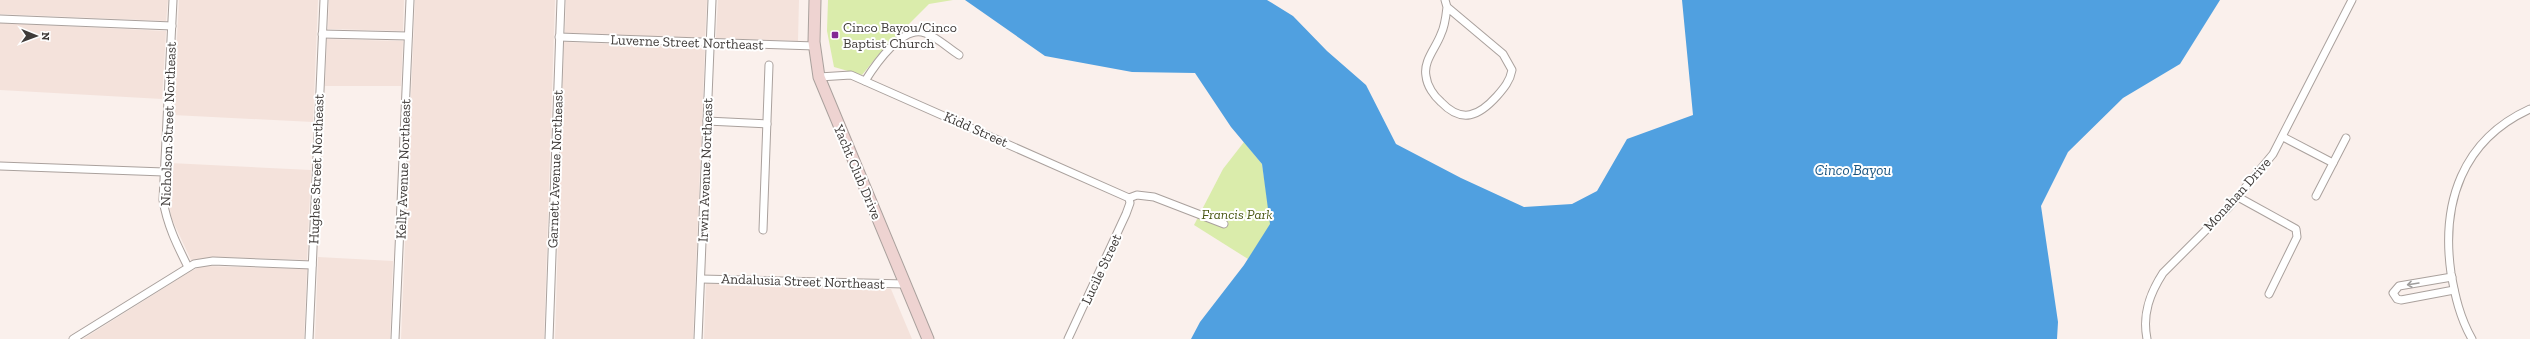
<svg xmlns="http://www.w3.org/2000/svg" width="2530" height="339" font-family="'Zilla Slab',serif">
<rect width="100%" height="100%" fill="#faf0ec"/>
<!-- built -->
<g fill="#f4e2db">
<polygon points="0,0 168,0 166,21 0,14"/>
<polygon points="179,0 318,0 313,122 173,115"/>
<polygon points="329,0 404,0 403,31 328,29"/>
<polygon points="415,0 555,0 544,339 401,339"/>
<polygon points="566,0 707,0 705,38 565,33"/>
<polygon points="718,0 799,0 798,41 716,38"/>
<polygon points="0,23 166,31 162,99 0,90"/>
<polygon points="327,39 403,41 401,86 325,86"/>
<polygon points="564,42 705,47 693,339 555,339"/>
<polygon points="170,163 311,170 307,260 213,257 191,260 171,217 169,200"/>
<polygon points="318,257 393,261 390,339 315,339"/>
<polygon points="203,266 307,269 304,339 83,339 191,271"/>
<polygon points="706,283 891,289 912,339 704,339"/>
</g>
<!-- green -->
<g fill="#daecab">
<polygon points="828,0 953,0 929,4 879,54 862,75 834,67 827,31"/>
<polygon points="1244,142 1262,164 1271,224 1248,259 1194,225 1223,169"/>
</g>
<!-- water -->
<polygon fill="#50a0e0" points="965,0 1267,0 1293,16 1327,51 1366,85 1396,144 1461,178 1524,207 1572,204 1597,191 1627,139 1693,115 1682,0 2220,0 2180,64 2123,98 2068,152 2041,206 2058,322 2057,339 1191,339 1200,322 1244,265 1270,224 1262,164 1231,127 1195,73 1132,72 1045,56"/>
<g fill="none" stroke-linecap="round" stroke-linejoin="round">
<!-- street casing -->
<g stroke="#aaa19d" stroke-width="9">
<g id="street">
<path d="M 173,0 L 163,200 C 167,225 177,245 188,267"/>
<path d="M 1445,0 L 1447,7 L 1503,54 L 1512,70 C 1510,81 1504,88 1497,96 C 1479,116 1462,124 1441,102 C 1434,96 1427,86 1426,76 C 1423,61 1436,48 1441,34 C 1445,26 1446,16 1447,7"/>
<polyline points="0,19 172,26"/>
<polyline points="322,34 408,36"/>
<polyline points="559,37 815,46"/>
<polyline points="819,77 851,75 1129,198"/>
<path d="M 865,81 C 875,65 903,24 925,33 C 937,37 948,48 959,55"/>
<polyline points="707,121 767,124"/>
<polyline points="2283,137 2333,163"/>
<polyline points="0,166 164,172"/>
<polyline points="2316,196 2346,138"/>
<polyline points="2238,197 2296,229 2297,237 2269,294"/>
<polyline points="1129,198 1137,195 1154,197 1224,224"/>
<polyline points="763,230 769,65"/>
<polyline points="2452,277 2399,286 2393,293 2397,299 2401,300 2454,290"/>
<polyline points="701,279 905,284"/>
<polyline points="73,339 194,264 213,261 312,265"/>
<polyline points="309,339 324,0"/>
<polyline points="395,339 410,0"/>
<polyline points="549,339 561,0"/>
<polyline points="698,339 712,0"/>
<polyline points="1068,339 1126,214 1130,203 1129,198"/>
<path d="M 2147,339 C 2142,314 2150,293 2163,273 L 2229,207 L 2273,154 L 2352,0"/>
<path d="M 2472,339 C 2460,318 2455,296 2451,273 C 2441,203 2462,140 2530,109"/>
</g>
</g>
<!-- secondary casing -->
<g stroke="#aaa19d" stroke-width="13">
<polyline id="secondary" points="815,0 814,42 819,77 928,339"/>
</g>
<!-- street -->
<use href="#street" stroke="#fff" stroke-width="7"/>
<!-- secondary -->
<use href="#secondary" stroke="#eed3d1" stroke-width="11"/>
</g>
<!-- one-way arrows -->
<defs><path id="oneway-shaft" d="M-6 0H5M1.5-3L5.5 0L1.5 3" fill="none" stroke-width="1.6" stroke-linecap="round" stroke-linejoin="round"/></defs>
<use stroke="#9f9d9c" href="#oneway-shaft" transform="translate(2413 284) rotate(171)"/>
<!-- markers -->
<rect fill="#832995" stroke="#fff" stroke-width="1.5" x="831" y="31" width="8" height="8" rx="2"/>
<g text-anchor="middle" stroke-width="4" stroke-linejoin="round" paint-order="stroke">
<!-- poi labels -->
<g font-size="14" fill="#3f3b39" stroke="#fff" text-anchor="start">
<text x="843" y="32">Cinco Bayou/Cinco<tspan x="843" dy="16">Baptist Church</tspan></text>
</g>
<!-- street labels -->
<g font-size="14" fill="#3f3b39" stroke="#fff">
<text transform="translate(687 42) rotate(2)" y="5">Luverne Street Northeast</text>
<text transform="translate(168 124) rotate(-88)" y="5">Nicholson Street Northeast</text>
<text transform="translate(976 129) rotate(24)" y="5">Kidd Street</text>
<text transform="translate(316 169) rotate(-88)" y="5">Hughes Street Northeast</text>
<text transform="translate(403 169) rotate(-88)" y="5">Kelly Avenue Northeast</text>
<text transform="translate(555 169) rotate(-88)" y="5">Garnett Avenue Northeast</text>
<text transform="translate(705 170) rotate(-88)" y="5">Irwin Avenue Northeast</text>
<text transform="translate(858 172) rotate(67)" y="5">Yacht Club Drive</text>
<text transform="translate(2237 194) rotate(-48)" y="5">Monahan Drive</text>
<text transform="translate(1101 269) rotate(-65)" y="5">Lucile Street</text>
<text transform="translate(803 281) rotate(2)" y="5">Andalusia Street Northeast</text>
</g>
<!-- park labels -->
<g font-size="14" font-style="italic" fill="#4b5915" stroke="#fff">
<text x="1237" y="219">Francis Park</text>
</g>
<!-- water labels -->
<g font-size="15" font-style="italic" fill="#1b5580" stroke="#fff">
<text x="1853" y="175">Cinco Bayou</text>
</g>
</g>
<!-- north arrow -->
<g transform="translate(36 36) rotate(91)" stroke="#ffffff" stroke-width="3" paint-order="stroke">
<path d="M0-3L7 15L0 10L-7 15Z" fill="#3f3b39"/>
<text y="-6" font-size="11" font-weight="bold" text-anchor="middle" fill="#3f3b39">N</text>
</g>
</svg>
